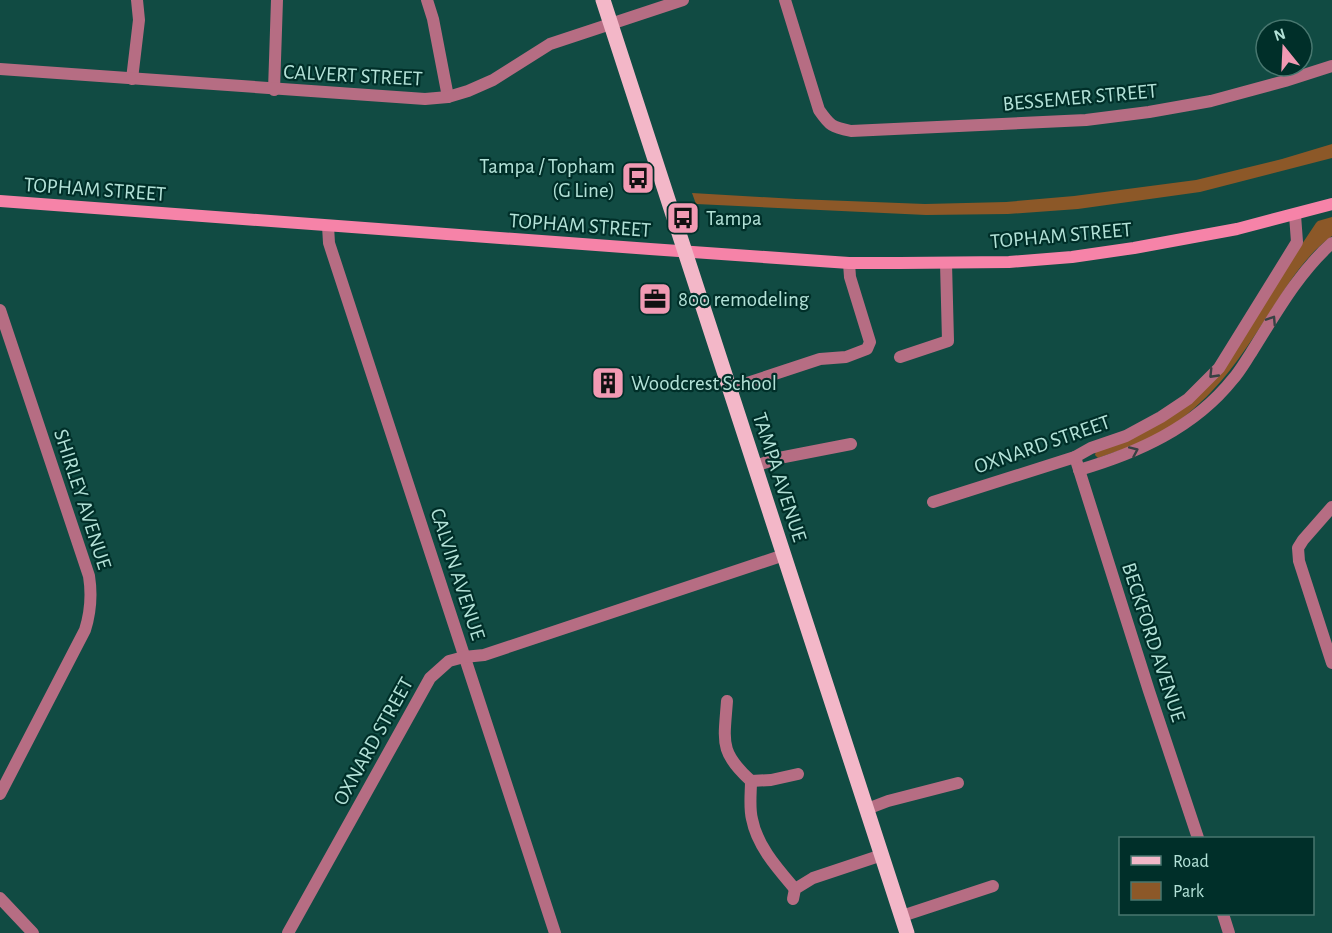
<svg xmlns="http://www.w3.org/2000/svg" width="1332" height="933" font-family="'Alegreya Sans',sans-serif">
<rect width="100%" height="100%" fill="#114b43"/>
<!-- green -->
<g fill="#8c5828">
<polygon points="1332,144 1332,158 1200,192 1078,209 1008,214 926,215 696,204 692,193 796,199 925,204 1006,202 1074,196 1196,180 1282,159"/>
<path d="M 1332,217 L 1332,236 C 1303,257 1285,289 1266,318 C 1241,357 1218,391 1181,419 C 1172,426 1163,433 1154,437 C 1137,446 1116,451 1098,458 L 1095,455 L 1096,451 L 1184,407 L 1296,253 L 1316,223 L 1318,221 Z"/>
</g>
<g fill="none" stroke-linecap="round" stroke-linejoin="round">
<!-- minor -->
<g stroke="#b66d83" stroke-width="12">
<polyline points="427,0 433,19 448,97"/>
<path d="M 785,0 L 819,110 C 830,126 832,127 851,131 L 1086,120 L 1149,112 L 1211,101 L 1285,81 L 1332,66"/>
<polyline points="132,79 139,20 137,0"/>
<polyline points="274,90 277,0"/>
<polyline points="328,226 329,243 555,933"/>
<path d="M 0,310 L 89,576 C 92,595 91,611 85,630 L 0,794"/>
<polyline points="900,357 948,341 946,263"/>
<polyline points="729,389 820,359 846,357 867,349 870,342 850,277 849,263"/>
<polyline points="1075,457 1149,691 1198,838"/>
<polyline points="755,466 779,458 851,444"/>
<path d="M 1079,470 C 1137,453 1194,428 1233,379 C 1240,371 1245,362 1251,353 C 1275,315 1298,273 1332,243"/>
<polyline points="933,502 1075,457 1091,448 1126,436 1161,417 1188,399 1219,368 1297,242 1295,215"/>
<polyline points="1332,507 1303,540 1298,548 1299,561 1332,663"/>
<path d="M 727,701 C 724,742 719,752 751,781 C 751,793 749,807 752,819 C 757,846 778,869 795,889"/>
<polyline points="751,781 771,780 798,774"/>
<polyline points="867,809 888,801 958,783"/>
<polyline points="0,898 33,933"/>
<polyline points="793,899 795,889 813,878 882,855"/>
<polyline points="1223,914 1229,933"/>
<polyline points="902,916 993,886"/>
<polyline points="288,933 430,678 449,661 464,657 484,655 784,555"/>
</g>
<!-- tertiary -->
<polyline stroke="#b66d83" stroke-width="12" points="0,69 425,99 448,97 468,91 493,80 550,44 683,0"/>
<!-- secondary -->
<polyline stroke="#f683a8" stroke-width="12" points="0,201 650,249 849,263 900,263 1009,262 1072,257 1134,248 1237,229 1332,204"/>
<!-- primary -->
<polyline stroke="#f3b7c8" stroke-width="15" points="603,0 907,933"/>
</g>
<!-- one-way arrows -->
<defs><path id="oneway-chevron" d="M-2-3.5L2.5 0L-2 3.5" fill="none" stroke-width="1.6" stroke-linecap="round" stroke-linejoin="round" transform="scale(1.5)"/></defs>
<g stroke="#374244">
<use href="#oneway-chevron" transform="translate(1272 320) rotate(-57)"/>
<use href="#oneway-chevron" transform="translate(1213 374) rotate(134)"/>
<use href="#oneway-chevron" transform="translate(1134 451) rotate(-24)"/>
</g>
<!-- icons -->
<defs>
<g id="bus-square" transform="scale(1.725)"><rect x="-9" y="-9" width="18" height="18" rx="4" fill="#f19ab3" stroke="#002f29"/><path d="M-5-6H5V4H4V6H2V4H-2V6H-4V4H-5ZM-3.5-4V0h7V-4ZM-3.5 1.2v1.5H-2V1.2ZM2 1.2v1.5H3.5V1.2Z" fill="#111"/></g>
<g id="office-square" transform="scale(1.725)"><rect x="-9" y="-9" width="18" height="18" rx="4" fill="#f19ab3" stroke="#002f29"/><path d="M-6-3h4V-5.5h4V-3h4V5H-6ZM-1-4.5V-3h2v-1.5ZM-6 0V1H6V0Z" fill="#111"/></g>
<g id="building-square" transform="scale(1.725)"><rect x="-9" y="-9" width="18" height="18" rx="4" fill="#f19ab3" stroke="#002f29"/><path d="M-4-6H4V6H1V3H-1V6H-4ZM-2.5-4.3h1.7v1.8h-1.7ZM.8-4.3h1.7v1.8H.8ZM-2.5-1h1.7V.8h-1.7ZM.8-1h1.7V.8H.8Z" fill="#111"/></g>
</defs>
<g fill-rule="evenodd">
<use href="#bus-square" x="638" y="178"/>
<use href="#bus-square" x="683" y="218"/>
<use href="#office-square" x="655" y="299"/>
<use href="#building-square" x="608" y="383"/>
</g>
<g text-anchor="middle" stroke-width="4.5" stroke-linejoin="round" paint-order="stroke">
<!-- street labels -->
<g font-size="21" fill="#b3e2d8" stroke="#002f29">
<text transform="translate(353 75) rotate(3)" y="7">CALVERT STREET</text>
<text transform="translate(1080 97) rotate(-5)" y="7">BESSEMER STREET</text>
<text transform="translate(95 189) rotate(4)" y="7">TOPHAM STREET</text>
<text transform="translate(580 225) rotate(4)" y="7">TOPHAM STREET</text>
<text transform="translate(1061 235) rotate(-5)" y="7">TOPHAM STREET</text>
<text transform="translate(1042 444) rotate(-19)" y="7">OXNARD STREET</text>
<text transform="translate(780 477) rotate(72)" y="7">TAMPA AVENUE</text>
<text transform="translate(83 499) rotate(72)" y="7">SHIRLEY AVENUE</text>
<text transform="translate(458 574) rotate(72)" y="7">CALVIN AVENUE</text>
<text transform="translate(1154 642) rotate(72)" y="7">BECKFORD AVENUE</text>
<text transform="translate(373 741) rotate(-61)" y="7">OXNARD STREET</text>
</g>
<!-- poi labels -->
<g font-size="21" fill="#b3e2d8" stroke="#002f29" text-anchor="start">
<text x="615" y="173" text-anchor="end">Tampa / Topham<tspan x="615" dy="24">(G Line)</tspan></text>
<text x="706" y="225">Tampa</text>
<text x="678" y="306">800 remodeling</text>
<text x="631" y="390">Woodcrest School</text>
</g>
</g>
<!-- legend -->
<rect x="1119" y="837" width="195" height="78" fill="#002f29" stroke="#48776f" stroke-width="1.5"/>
<rect x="1131" y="856" width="30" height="9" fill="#f3b7c8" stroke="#48776f" stroke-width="1.5"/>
<text x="1173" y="867" font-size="18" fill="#b3e2d8">Road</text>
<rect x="1131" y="882" width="30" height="18" fill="#8c5828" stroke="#48776f" stroke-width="1.5"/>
<text x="1173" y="897" font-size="18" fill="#b3e2d8">Park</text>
<!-- north arrow -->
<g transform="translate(1284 48) rotate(342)"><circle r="28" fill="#002f29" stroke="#48776f" stroke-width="1.5"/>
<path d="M0-4.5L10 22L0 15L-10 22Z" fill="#f19ab3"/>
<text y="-9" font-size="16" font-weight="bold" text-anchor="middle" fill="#b3e2d8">N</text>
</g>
</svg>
